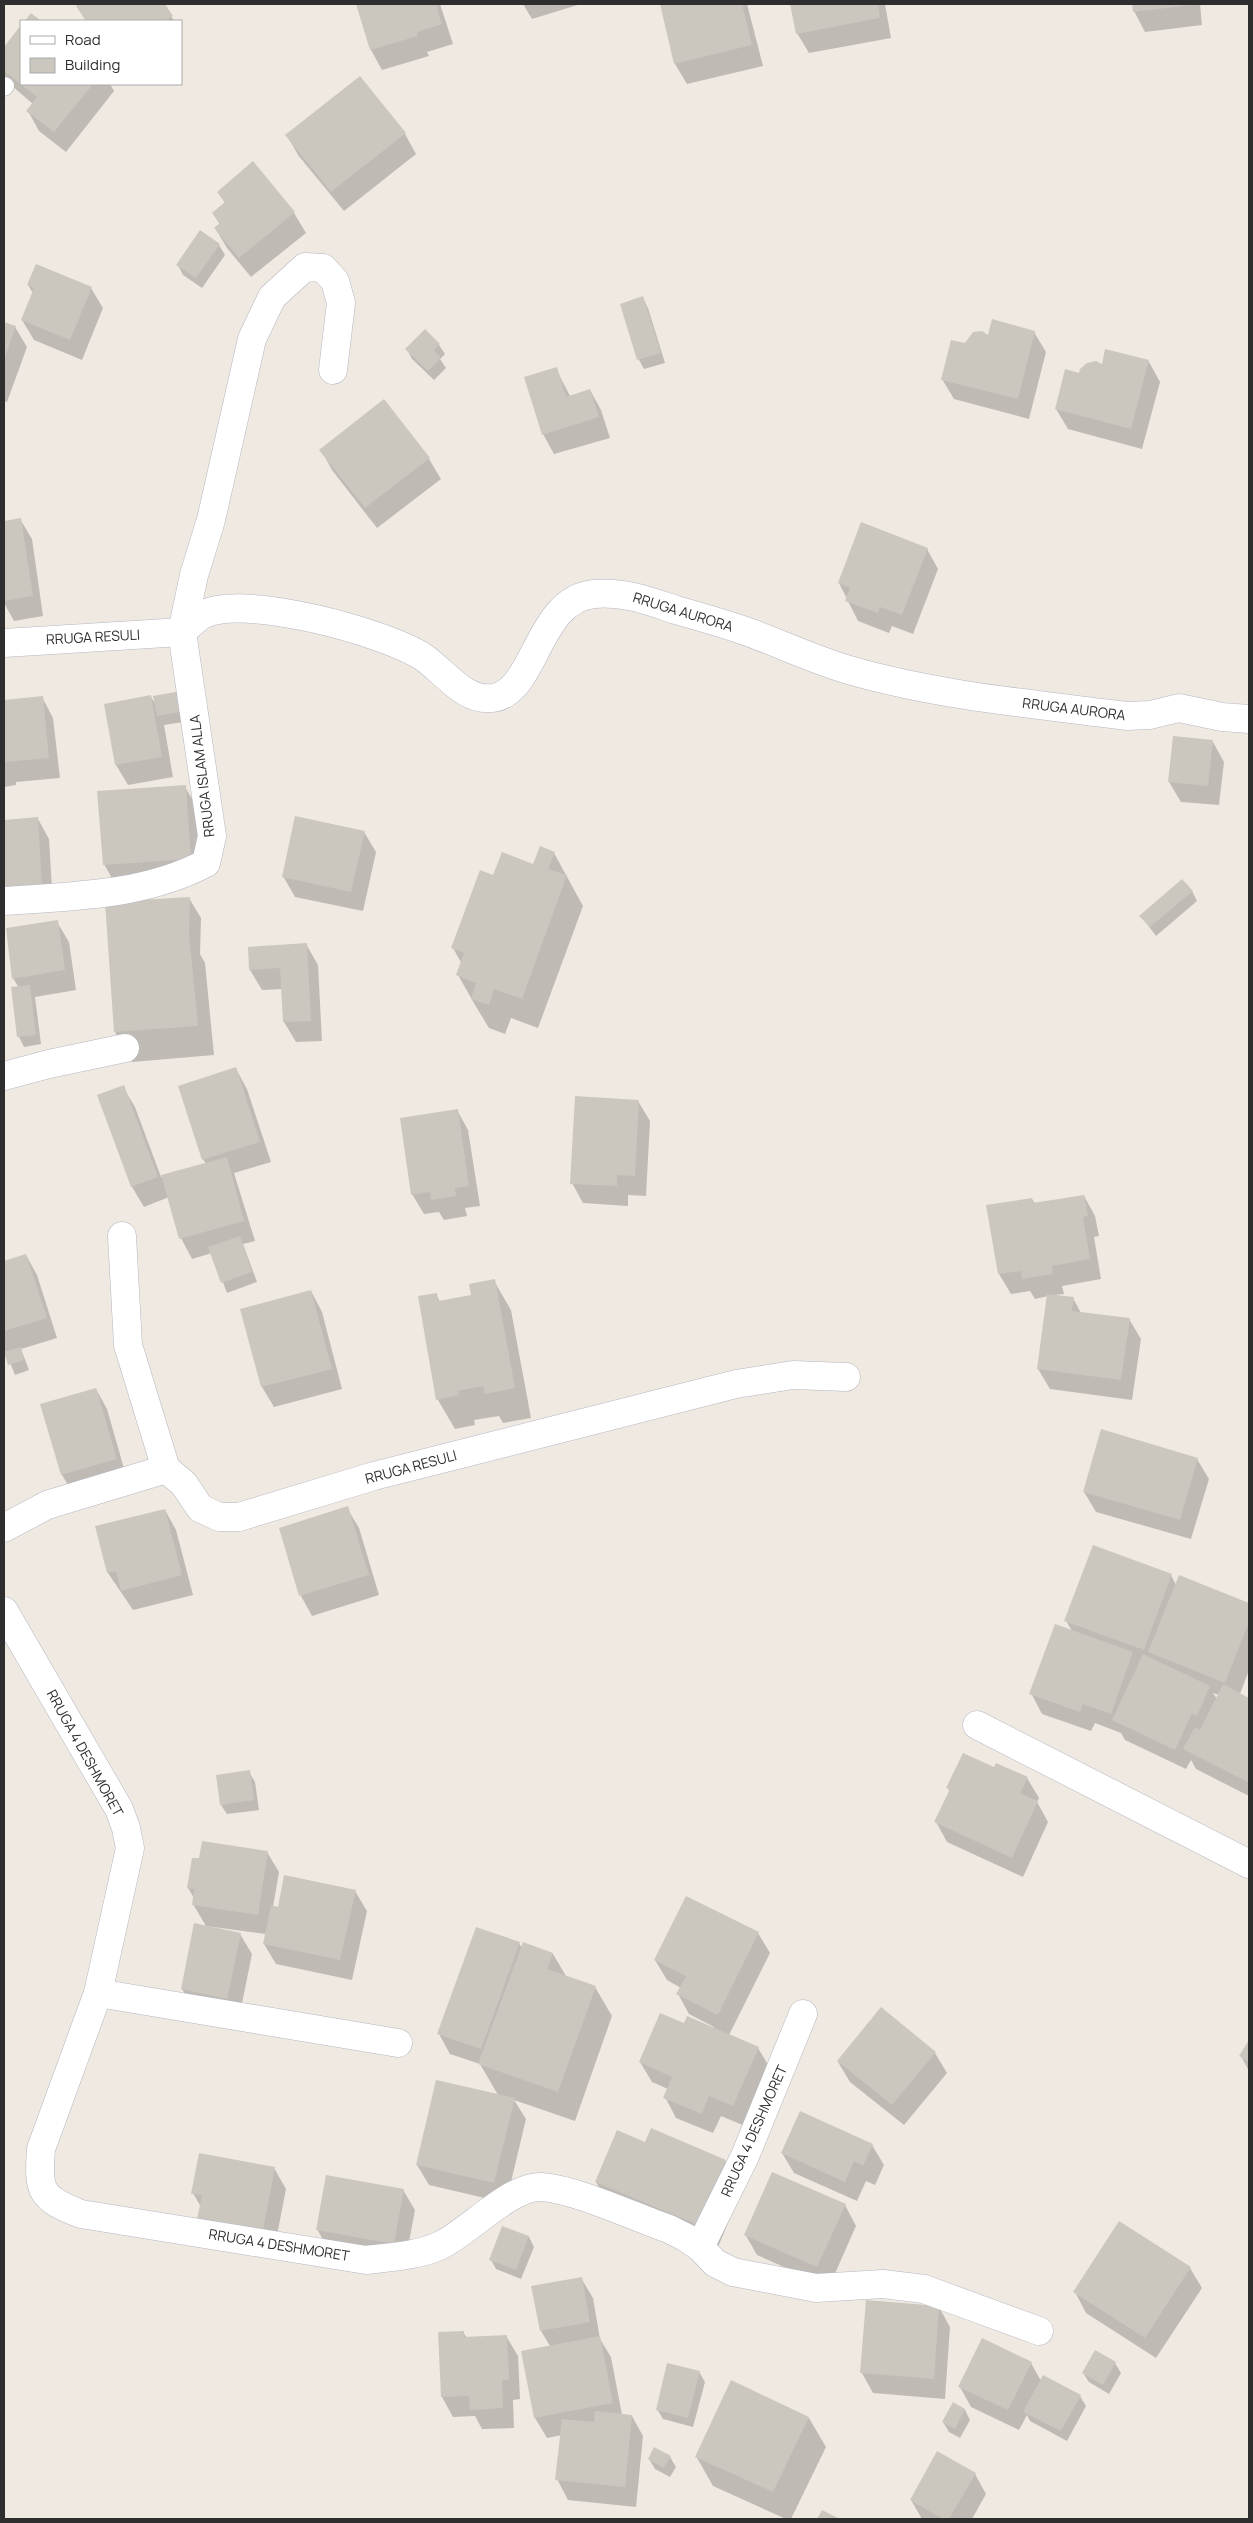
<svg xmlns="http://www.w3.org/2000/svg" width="1253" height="2523" font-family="Manrope,sans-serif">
<rect width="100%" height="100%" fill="#efe9e1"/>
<!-- shadow -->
<g fill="#0003" fill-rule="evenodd">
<polygon points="81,4 163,4 174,21 86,21 77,6"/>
<polygon points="357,4 440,4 453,44 427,52 429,56 382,70 371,50"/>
<polygon points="523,4 581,4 532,19"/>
<polygon points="661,4 747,4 763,66 687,84 675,64"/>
<polygon points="791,4 885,4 891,38 809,53 797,33"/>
<polygon points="1133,4 1200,4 1202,25 1145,32 1134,11"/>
<polygon points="21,27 21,84 110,84 114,91 66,152 39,131 28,111 33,104 4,79 4,49"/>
<polygon points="405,134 416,154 344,211 298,155 287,135"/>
<polygon points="253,163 294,213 306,233 251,277 227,248 215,228 220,225 213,213 225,203 218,192"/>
<polygon points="201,232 219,245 225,255 202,288 183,275 178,265"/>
<polygon points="28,285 91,288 103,308 82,360 34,340 22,320 33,293"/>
<polygon points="643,298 648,308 665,363 644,369 639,360 621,305"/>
<polygon points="4,323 15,327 27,347 7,402 4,401"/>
<polygon points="1034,332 1046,352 1029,419 954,399 942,379 965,345 988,336"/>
<polygon points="439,345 445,354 440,359 446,368 434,380 412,359 407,349"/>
<polygon points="1106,351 1149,362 1160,382 1142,449 1068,429 1056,409 1080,374 1103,366"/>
<polygon points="556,369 570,396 590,390 601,410 610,438 554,454 543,434"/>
<polygon points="384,401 429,459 441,479 377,528 332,470 321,450"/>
<polygon points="20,519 32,539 43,616 14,621 4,603 4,522"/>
<polygon points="927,549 938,569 913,634 892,626 889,633 858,621 839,583"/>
<polygon points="181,692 190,721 164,725 173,777 128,785 116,765 151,697 156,705"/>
<polygon points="42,697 53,718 60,778 16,782 16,785 4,787 4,701"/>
<polygon points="1213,742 1224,762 1219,805 1181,802 1169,782"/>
<polygon points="185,787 197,807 202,879 115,884 104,864"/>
<polygon points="38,819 49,839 53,905 4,903 4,821"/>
<polygon points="364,832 376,852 363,911 295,897 283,876"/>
<polygon points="554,853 583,906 538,1028 511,1018 505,1034 489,1028 475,1005 458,975 462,964 453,948 534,865"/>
<polygon points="1192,891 1197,901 1156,936 1141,916"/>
<polygon points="189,898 201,918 200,954 205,963 214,1055 132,1062 115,1032 109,937"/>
<polygon points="57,922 69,942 76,990 35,997 41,1044 24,1047 19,1037 19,988 13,978"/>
<polygon points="306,944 318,965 322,1041 296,1042 284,1022 282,989 262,990 250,970 249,948"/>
<polygon points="236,1069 247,1089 271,1162 234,1173 255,1241 243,1244 257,1282 227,1293 212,1253 192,1259 181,1238 169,1197 144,1207 132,1187 98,1095 123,1087 135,1107 161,1177 206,1164 203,1159"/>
<polygon points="638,1101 650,1121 646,1196 628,1195 628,1206 583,1203 572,1183"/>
<polygon points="457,1110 468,1130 480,1206 465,1208 467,1216 444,1220 439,1212 424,1214 412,1194"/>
<polygon points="1084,1196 1095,1216 1099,1236 1094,1237 1101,1279 1062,1286 1064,1294 1054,1295 1073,1298 1081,1313 1129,1319 1141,1339 1132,1400 1050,1389 1038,1369 1048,1296 1035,1299 1030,1291 1011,1294 999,1274 988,1206 1032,1199 1035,1204"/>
<polygon points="26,1255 37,1275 57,1338 21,1349 29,1370 15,1375 4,1348 4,1262"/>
<polygon points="494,1281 511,1310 531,1418 503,1423 499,1416 474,1420 475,1425 455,1429 438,1400 419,1297 436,1294 440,1302 472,1296"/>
<polygon points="311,1291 322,1312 342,1389 274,1407 262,1387 242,1310"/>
<polygon points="96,1389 107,1409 127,1479 74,1495 62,1475 41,1405"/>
<polygon points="1197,1459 1209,1479 1191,1539 1096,1512 1084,1492"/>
<polygon points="347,1508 359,1528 379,1595 312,1616 301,1596"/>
<polygon points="165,1510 176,1530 193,1595 133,1610 108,1573 96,1527"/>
<path d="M 1171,1575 L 1176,1585 L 1180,1577 L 1249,1605 L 1249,1670 L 1240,1694 L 1249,1699 L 1249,1796 L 1196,1769 L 1191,1760 L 1186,1769 L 1125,1740 L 1121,1733 L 1095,1723 L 1091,1731 L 1042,1714 L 1031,1693 L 1072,1631 L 1066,1621 ZM 1213,1693 L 1219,1695 L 1217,1699 Z"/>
<polygon points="995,1769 1027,1778 1039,1798 1037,1802 1048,1822 1023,1877 947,1842 936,1822 950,1792 948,1788"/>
<polygon points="249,1772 255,1782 259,1810 227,1814 221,1805"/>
<polygon points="267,1852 279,1872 273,1907 278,1908 355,1891 367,1911 352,1980 276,1964 264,1944 266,1934 206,1926 193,1904 194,1898 188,1888"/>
<polygon points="758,1933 770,1953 729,2035 758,2048 770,2068 745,2126 721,2116 713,2133 676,2118 665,2097 668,2089 652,2082 640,2062 684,2025 713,2029 714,2027 689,2014 678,1994 681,1988 667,1980 655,1960"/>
<polygon points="240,1934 252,1954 239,2018 194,2009 182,1989"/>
<polygon points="519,1943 522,1948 553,1954 566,1976 595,1987 612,2016 575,2121 514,2100 526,2119 506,2203 429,2185 417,2165 498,2095 480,2064 450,2054 439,2034"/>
<polygon points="881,2009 935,2053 947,2073 904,2125 850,2082 838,2062"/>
<polygon points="1249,2043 1249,2071 1241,2056"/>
<polygon points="646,2144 725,2161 742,2190 715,2254 613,2211 596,2182"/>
<polygon points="872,2145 884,2165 875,2185 866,2181 857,2201 794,2173 782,2153"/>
<polygon points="274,2168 286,2189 273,2256 201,2207 193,2193"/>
<polygon points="403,2190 415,2210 405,2263 329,2250 317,2229"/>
<polygon points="845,2205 856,2226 829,2287 757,2255 745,2234"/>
<polygon points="503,2228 529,2237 534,2247 521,2279 496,2269 491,2260"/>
<polygon points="1190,2268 1202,2288 1156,2358 1086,2313 1075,2292"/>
<polygon points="581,2278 593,2298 600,2339 611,2357 622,2415 632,2416 643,2436 636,2507 568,2500 557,2479 562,2435 547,2438 535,2418 550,2346 541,2331"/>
<polygon points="867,2302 939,2307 950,2327 945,2399 873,2393 862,2373"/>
<polygon points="463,2332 467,2338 506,2336 518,2356 520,2399 513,2400 514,2428 482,2429 475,2416 453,2417 442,2397"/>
<polygon points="1031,2363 1041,2381 1080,2396 1086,2406 1067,2441 1030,2421 1027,2415 1019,2430 971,2407 960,2387"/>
<polygon points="1115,2363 1121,2373 1109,2394 1089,2382 1083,2373"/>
<polygon points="699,2372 705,2382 693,2427 663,2419 657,2409"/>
<polygon points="953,2404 965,2410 970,2420 960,2438 949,2432 943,2422"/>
<polygon points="809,2418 826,2447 791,2519 786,2519 713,2486 696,2456"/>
<polygon points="670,2457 676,2467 670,2477 655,2469 649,2459"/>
<polygon points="975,2474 986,2494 972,2519 922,2519 911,2500"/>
</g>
<!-- building -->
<g fill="#cbc7bf">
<polygon points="79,4 165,4 173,16 165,21 86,21 76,6"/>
<polygon points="356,4 436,4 442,24 417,32 418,36 370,50"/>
<polygon points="660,4 742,4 752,45 674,64"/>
<polygon points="790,4 878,4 880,18 796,34"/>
<polygon points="1132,4 1191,4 1192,5 1133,12"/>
<polygon points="31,13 41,21 25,21"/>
<polygon points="21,25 21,84 93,84 54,132 26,111 37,97 4,71 4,47"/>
<polygon points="360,76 406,133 331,192 285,135"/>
<polygon points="253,161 295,212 239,258 214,228 220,223 212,213 225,202 217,192"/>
<polygon points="200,230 220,244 196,278 176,265"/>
<polygon points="36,264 92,287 70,340 21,320 34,288 27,285"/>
<polygon points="643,296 661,353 637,360 620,304"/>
<polygon points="992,319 1035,331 1018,399 941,380 951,340 965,343 973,332 982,331 988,335"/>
<polygon points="4,322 16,326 4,360"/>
<polygon points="425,329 440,344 434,350 441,358 428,371 405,349"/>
<polygon points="1105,349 1149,360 1131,429 1055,409 1065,369 1079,373 1080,369 1087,363 1096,361 1102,364"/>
<polygon points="557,367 566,397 590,389 599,417 542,435 524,377"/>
<polygon points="384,399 430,458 365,508 319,450"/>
<polygon points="21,518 33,596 4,601 4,521"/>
<polygon points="861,522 928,548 902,615 880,607 878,613 845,601 850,588 838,583"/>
<polygon points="181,691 185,711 157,716 153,696"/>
<polygon points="151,695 162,757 115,765 104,704"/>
<polygon points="43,696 49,758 4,762 4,700"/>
<polygon points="1173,736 1213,740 1208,786 1168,782"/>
<polygon points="186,785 191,859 103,865 97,791"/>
<polygon points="295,816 365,831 351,892 282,877"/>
<polygon points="38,817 42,885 4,887 4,820"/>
<polygon points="540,846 555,852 548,869 567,875 522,999 494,989 489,1005 471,999 476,983 456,975 464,953 451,948 480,870 493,875 502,852 533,864"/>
<polygon points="1182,879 1193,891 1150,927 1139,916"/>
<polygon points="190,897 189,933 198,1026 114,1032 105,902"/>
<polygon points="58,920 65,970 12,979 6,928"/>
<polygon points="307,943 311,1021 283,1022 280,968 249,970 248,947"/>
<polygon points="30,985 36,1035 17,1037 11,987"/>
<polygon points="236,1067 260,1142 202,1160 178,1086"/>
<polygon points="124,1085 158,1177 131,1187 97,1095"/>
<polygon points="575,1096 639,1100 635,1176 617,1175 617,1186 570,1184"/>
<polygon points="458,1109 469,1186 455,1188 456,1196 431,1200 430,1192 411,1195 400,1118"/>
<polygon points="227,1157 244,1221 179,1239 161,1175"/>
<polygon points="1084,1195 1088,1216 1083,1217 1090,1259 1052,1266 1053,1274 1022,1279 1021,1271 998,1274 986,1205 1032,1198 1033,1203"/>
<polygon points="240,1236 252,1272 221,1283 208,1247"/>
<polygon points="26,1254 47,1318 4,1331 4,1261"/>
<polygon points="495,1279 515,1388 485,1394 483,1386 458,1391 459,1395 436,1400 418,1296 437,1293 438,1301 471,1295 469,1284"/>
<polygon points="311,1290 332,1369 261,1387 240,1309"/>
<polygon points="1047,1294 1074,1297 1072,1311 1130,1318 1121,1380 1037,1369"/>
<polygon points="21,1347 24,1360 8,1365 4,1352"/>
<polygon points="96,1388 117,1459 61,1475 40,1404"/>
<polygon points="1101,1429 1198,1458 1180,1520 1083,1492"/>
<polygon points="348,1506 369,1575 299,1596 279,1528"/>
<polygon points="165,1509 182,1575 121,1591 116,1571 107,1573 95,1526"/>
<polygon points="1093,1545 1172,1574 1144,1650 1064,1621"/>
<polygon points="1179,1575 1249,1603 1249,1622 1225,1683 1148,1652"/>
<polygon points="1055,1624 1133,1652 1111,1714 1083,1704 1080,1712 1029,1694"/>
<polygon points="1143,1654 1210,1686 1197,1716 1192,1713 1175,1750 1112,1720"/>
<polygon points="1223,1684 1249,1698 1248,1782 1183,1749 1195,1727 1200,1730"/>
<polygon points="963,1753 994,1767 996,1763 1028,1777 1020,1793 1038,1801 1012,1858 934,1822 950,1789 946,1788"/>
<polygon points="250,1770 254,1800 220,1805 216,1775"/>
<polygon points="202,1841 268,1851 258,1915 192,1905 194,1889 187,1888 192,1858 199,1858"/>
<polygon points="284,1875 356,1890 340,1960 263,1944 271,1905 278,1907"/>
<polygon points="686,1896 759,1932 718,2015 676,1994 686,1976 654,1960"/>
<polygon points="194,1923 241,1933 227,1999 181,1989"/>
<polygon points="476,1927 520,1942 481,2049 437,2034"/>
<polygon points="523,1942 553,1953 547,1969 596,1986 558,2092 478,2064"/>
<polygon points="881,2007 936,2052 892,2105 837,2061"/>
<polygon points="660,2013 684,2023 687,2016 759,2047 733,2106 709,2096 702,2114 663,2098 672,2077 639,2062"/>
<polygon points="1249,2040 1249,2062 1239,2056"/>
<polygon points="436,2080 515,2098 494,2183 416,2165"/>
<polygon points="800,2111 873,2144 863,2166 854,2161 845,2182 781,2153"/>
<polygon points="651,2128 726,2160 698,2225 595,2182 617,2130 645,2142"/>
<polygon points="199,2153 275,2167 262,2236 196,2224 202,2195 191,2194"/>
<polygon points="772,2172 846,2204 817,2267 744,2235"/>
<polygon points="326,2175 404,2189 394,2244 316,2230"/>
<polygon points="1119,2221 1191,2267 1145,2338 1073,2292"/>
<polygon points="502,2226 529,2236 516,2270 489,2260"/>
<polygon points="582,2277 590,2322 540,2331 531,2286"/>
<polygon points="866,2300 939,2306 934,2379 860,2373"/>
<polygon points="464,2331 464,2337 507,2335 509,2380 502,2380 503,2408 470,2410 469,2396 441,2397 438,2332"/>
<polygon points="600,2336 613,2403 534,2418 521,2351"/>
<polygon points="982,2338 1032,2362 1008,2410 958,2387"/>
<polygon points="1095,2350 1116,2362 1103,2385 1082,2373"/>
<polygon points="667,2363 700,2371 688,2418 656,2410"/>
<polygon points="1043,2375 1081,2395 1061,2431 1023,2412"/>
<polygon points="731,2380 809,2417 773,2492 695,2457"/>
<polygon points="953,2402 965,2409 955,2429 942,2422"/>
<polygon points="595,2411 632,2415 625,2487 555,2480 562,2419 594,2422"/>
<polygon points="654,2447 671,2456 664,2468 648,2459"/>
<polygon points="937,2451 976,2473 949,2519 943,2519 910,2500"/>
<polygon points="822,2510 840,2519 817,2519"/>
</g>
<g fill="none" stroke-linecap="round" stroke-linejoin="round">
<!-- lane casing -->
<g stroke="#b4b7c1" stroke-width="19">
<polyline id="lane" points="4,87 5,86"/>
</g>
<!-- street casing -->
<g stroke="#b4b7c1" stroke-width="29">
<g id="street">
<path d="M 182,632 C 188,627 195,619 202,615 C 243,593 384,632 423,657 C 444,671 464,702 493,698 C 536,692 537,599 594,594 C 623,591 649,601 676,610 C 701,617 726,624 751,633 C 783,645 815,660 849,670 C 939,696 1033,704 1127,716 L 1150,715 L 1179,708 L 1222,717 L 1249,719"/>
<polyline points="4,643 182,632"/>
<path d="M 4,901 C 72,896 144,896 206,863 L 212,836 L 182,632 L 194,575 L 211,520 L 252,339 L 272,297 L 305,267 L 323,268 L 335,281 L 341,303 L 333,370"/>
<polyline points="4,1076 49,1064 125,1048"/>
<polyline points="122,1236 128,1345 166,1469"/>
<polyline points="4,1528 47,1505 166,1469 184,1484 200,1508 219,1517 239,1517 374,1476 736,1384 793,1375 846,1377"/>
<path d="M 4,1611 L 119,1809 L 126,1828 L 130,1848 L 98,1993 L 41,2149 C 38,2192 40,2198 81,2214 L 366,2260 C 391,2257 418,2256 441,2245 C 470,2231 511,2185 542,2187 C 578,2190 634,2217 669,2229 L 685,2237 L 700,2247 L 715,2263 L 733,2272 L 816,2288 L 883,2284 L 924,2289 L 1039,2331"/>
<polyline points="977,1725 1249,1864"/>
<polyline points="98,1993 398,2043"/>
<polyline points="700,2247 745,2156 803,2014"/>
</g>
</g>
<!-- lane -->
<use href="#lane" stroke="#fff" stroke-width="18"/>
<!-- street -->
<use href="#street" stroke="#fff" stroke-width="28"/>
</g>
<g text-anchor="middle" stroke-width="5" stroke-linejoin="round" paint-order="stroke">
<!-- street labels -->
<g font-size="14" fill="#2e2e2e" stroke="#fff">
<text transform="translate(683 612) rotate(17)" y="5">RRUGA AURORA</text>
<text transform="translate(93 637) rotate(-3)" y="5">RRUGA RESULI</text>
<text transform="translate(1074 709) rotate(7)" y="5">RRUGA AURORA</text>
<text transform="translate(202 776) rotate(-97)" y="5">RRUGA ISLAM ALLA</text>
<text transform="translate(411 1467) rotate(-15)" y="5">RRUGA RESULI</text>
<text transform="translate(85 1753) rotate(61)" y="5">RRUGA 4 DESHMORET</text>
<text transform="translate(754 2131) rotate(-66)" y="5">RRUGA 4 DESHMORET</text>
<text transform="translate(279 2245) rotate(9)" y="5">RRUGA 4 DESHMORET</text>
</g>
</g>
<!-- border -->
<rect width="1253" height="2523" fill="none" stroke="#2e2e2e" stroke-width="10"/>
<!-- legend -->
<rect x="20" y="20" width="162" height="65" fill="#ffffff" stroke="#ababab"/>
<rect x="30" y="36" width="25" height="8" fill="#ffffff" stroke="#ababab"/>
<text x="65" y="45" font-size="15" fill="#2e2e2e">Road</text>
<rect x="30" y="58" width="25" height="15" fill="#cbc7bf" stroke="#ababab"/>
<text x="65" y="70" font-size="15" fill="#2e2e2e">Building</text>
</svg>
